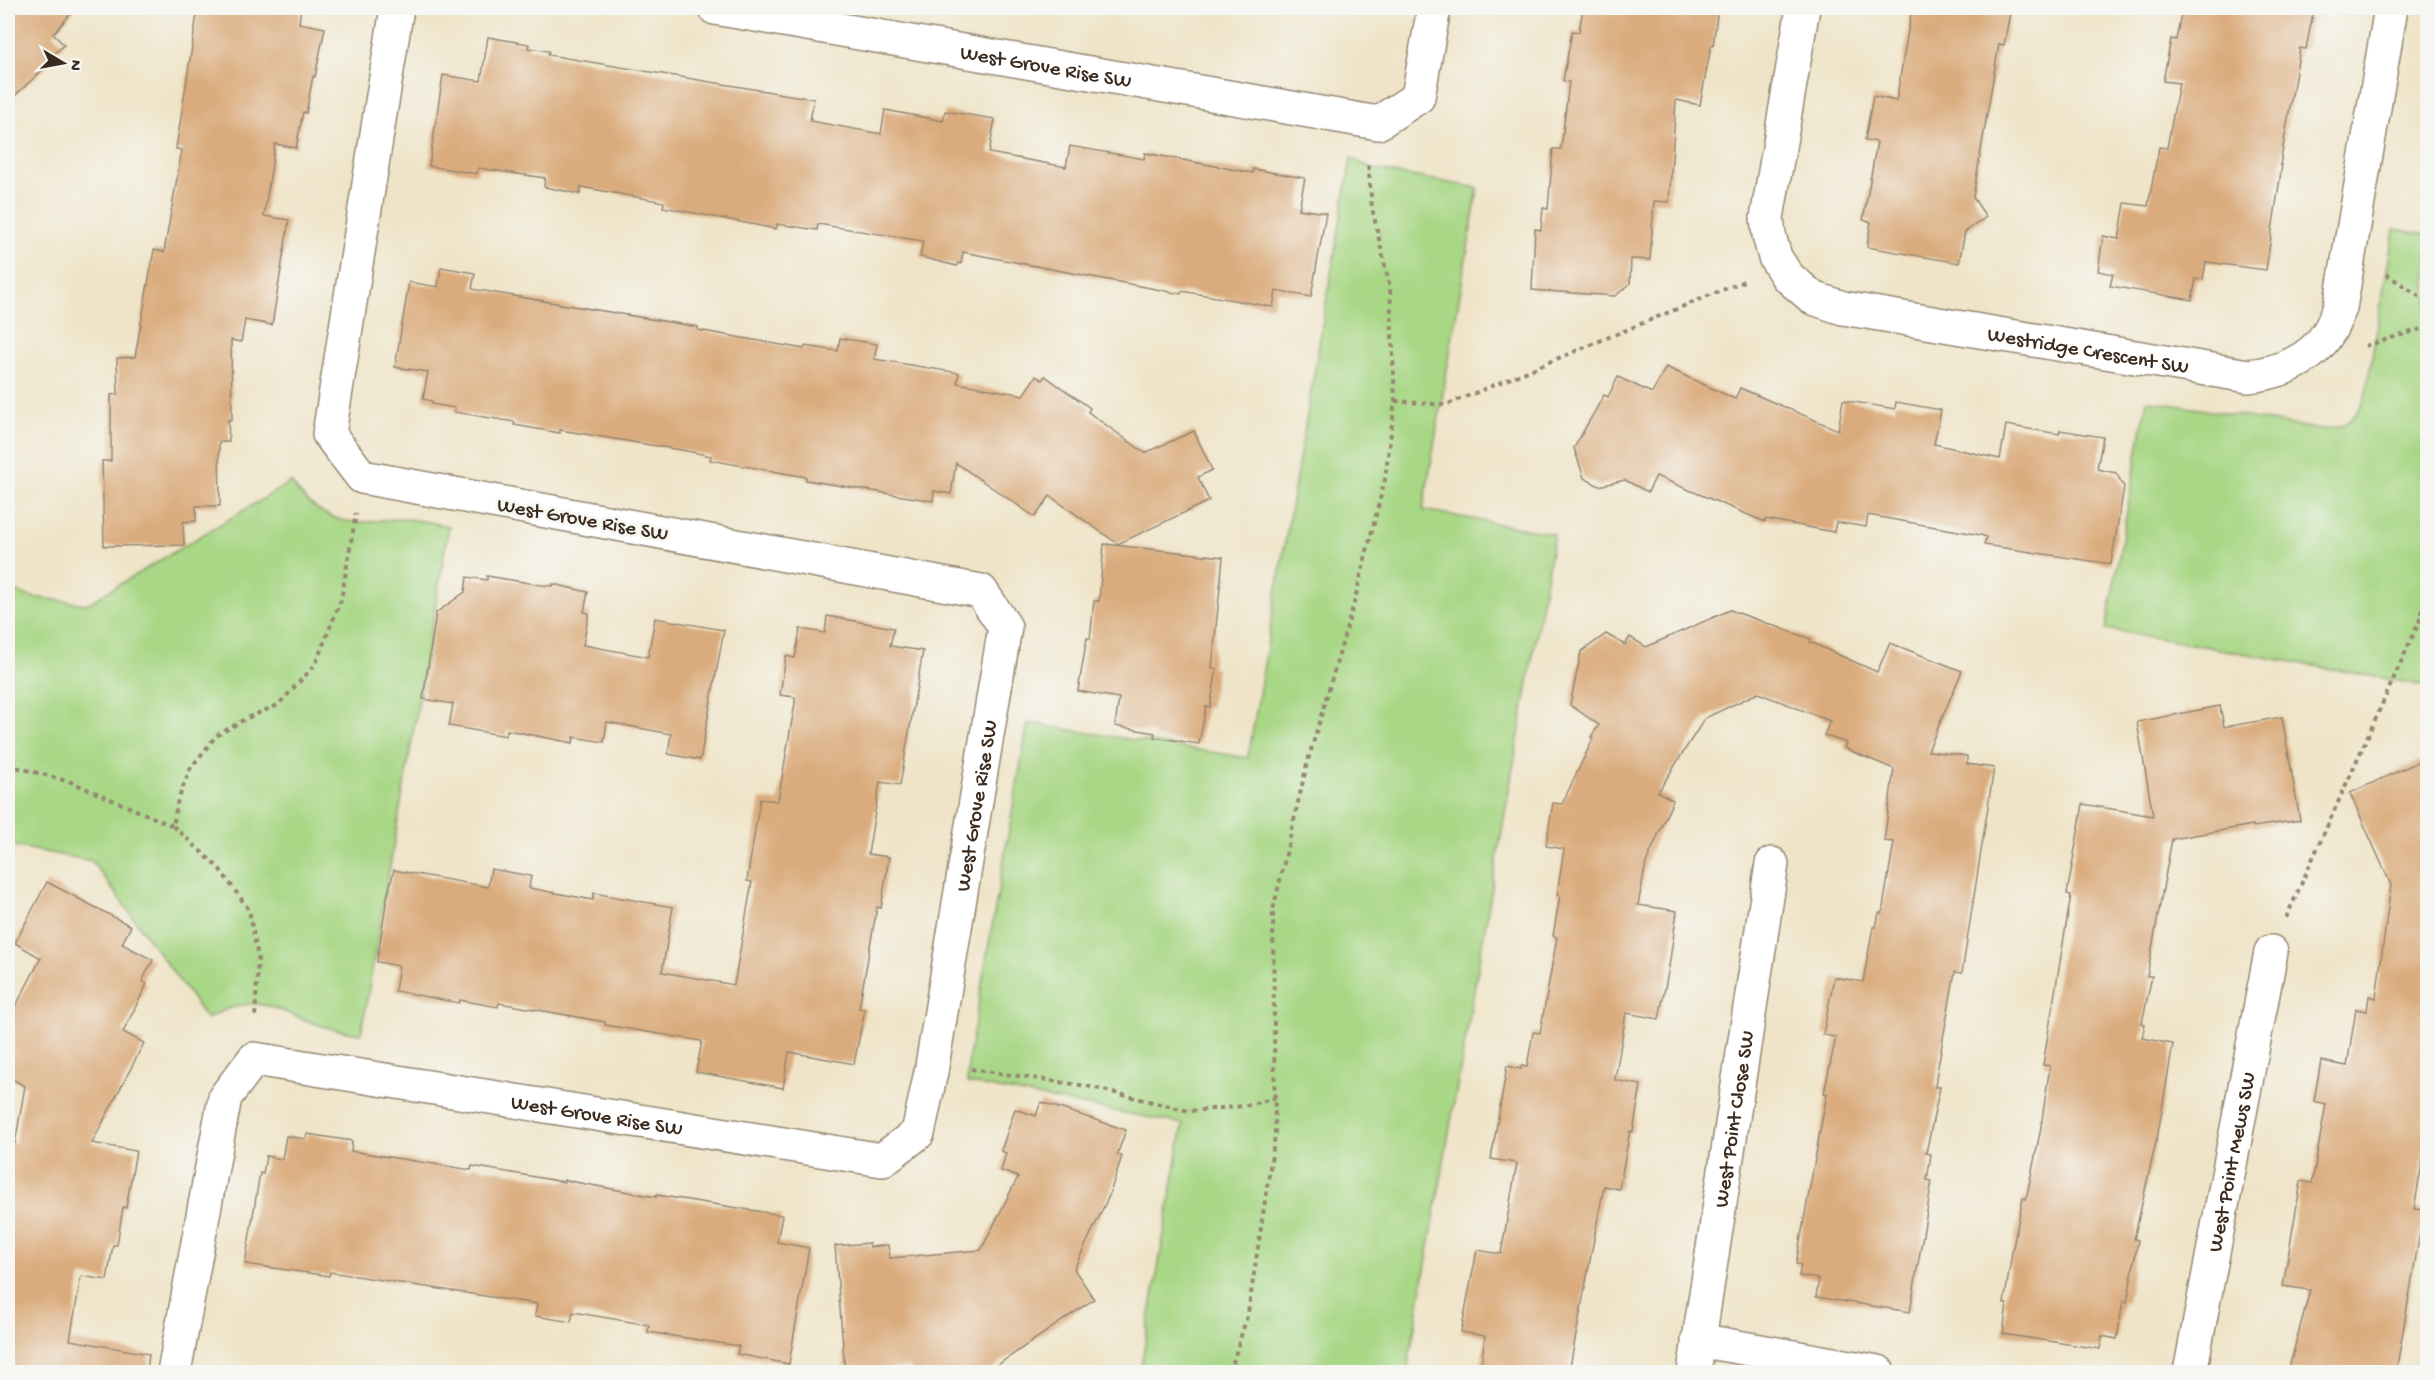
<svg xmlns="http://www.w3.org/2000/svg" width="2435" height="1380" font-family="'Gochi Hand',sans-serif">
<rect width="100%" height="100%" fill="#f6f6f2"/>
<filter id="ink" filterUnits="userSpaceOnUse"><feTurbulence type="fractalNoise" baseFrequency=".0167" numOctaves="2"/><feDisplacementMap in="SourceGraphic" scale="12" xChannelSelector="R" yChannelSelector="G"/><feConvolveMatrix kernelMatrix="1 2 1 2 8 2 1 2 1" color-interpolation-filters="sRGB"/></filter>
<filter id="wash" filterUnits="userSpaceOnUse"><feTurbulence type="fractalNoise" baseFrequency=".008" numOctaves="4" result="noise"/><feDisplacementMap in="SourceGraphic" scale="24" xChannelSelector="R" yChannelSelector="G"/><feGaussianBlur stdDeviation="1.35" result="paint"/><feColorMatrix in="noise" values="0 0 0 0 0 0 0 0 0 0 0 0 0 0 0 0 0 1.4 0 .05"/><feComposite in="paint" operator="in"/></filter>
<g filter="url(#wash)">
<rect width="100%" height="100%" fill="#efe4c8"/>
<!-- green -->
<g fill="#a8d785" stroke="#728052" stroke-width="1.5">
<polygon points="1351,158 1373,169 1478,188 1423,510 1554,534 1407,1372 1140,1372 1183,1124 967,1083 969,1056 1028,723 1248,758"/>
<path d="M 2394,229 L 2427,235 L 2427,686 L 2106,629 L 2147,400 L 2316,429 C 2340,432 2356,419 2365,398 Z"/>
<path d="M 291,482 C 307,506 331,523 361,522 C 375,522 388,518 402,519 C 418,519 433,523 449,526 L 361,1034 C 346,1032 330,1029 316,1024 C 271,1008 255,991 207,1019 L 92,861 L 8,845 L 8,589 L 32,597 L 87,604 Z"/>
</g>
<g id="blocks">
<!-- building -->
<g fill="#daab7c">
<polygon points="8,8 76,8 53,34 64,45 45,62 48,65 8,102"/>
<polygon points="198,8 301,8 299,23 325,28 315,77 313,76 306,113 303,112 296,148 275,144 264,216 289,220 272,325 245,320 241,342 231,340 232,420 228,420 229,442 219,442 220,506 196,506 196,521 183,522 184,545 104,546 102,461 111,461 111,395 118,394 117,358 135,357 154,250 164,252 182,150 176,149"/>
<polygon points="1583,8 1718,8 1713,46 1711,46 1700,105 1676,100 1669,202 1654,201 1650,260 1631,259 1630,284 1615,296 1532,290 1535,229 1541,230 1543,208 1548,209 1553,149 1561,149 1569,82 1563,81 1572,31 1579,32"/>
<polygon points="1912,8 2011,8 2004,45 1999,44 1973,197 1986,217 1965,232 1959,263 1867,247 1871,222 1863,220 1877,142 1865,140 1873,96 1896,101"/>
<polygon points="2182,8 2314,8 2306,49 2300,48 2280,165 2282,165 2266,270 2206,262 2203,279 2196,279 2192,300 2110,286 2113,274 2098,271 2103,236 2119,239 2125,203 2148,206 2159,147 2167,148 2179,83 2163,81 2171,39 2176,40"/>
<polygon points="488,37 529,44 528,48 549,51 548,55 814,99 810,121 881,134 885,110 943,121 945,111 995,119 989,153 1066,167 1070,146 1144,159 1145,153 1253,173 1253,169 1305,178 1299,209 1326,213 1311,297 1276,291 1273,307 1182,291 1181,294 963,252 961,264 958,263 957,266 920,257 923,241 818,224 817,230 777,224 776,229 663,207 664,202 581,187 580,194 544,187 545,178 478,168 477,174 429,166 443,75 481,81"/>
<polygon points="441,267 475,273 472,289 698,327 698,330 804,349 805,346 838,351 840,338 877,344 874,359 959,373 957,383 1023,395 1036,376 1042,380 1045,376 1090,408 1088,412 1145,453 1194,431 1212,470 1198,477 1209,501 1118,544 1050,496 1035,517 956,463 951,494 934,491 933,501 806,480 806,477 710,460 711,456 687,451 560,430 560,433 514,425 515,422 454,412 455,408 432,404 432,401 423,399 428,372 395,367 409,282 438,287"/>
<polygon points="1666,367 1735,399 1740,388 1838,430 1843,400 1895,409 1896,402 1941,410 1934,444 2000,459 2006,425 2059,434 2060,430 2103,437 2097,469 2116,473 2124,487 2111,564 1984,545 1986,537 1981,535 1868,515 1866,527 1836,522 1834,532 1766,519 1765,522 1656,476 1648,492 1625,480 1599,486 1584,478 1574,448 1604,395 1608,397 1618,377 1652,393"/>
<polygon points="1104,544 1223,557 1212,668 1217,669 1210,707 1206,706 1199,744 1154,737 1155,733 1115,726 1119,698 1078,691 1087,638 1090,639 1094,601 1099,601"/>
<polygon points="487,576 541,585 553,586 553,584 588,592 584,612 589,613 583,645 648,657 655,618 724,630 700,760 668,754 671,734 607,722 604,742 574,737 573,743 507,730 506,736 449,726 453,704 423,699 436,613 465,592 467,577 487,580"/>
<polygon points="1730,610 1811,639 1810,642 1877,672 1890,643 1962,671 1928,751 1967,756 1967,764 1994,768 1962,973 1955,972 1937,1072 1935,1087 1940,1087 1926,1153 1931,1154 1927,1180 1932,1181 1910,1312 1816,1297 1819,1279 1799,1276 1801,1265 1796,1264 1827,1093 1824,1093 1836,1037 1823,1035 1834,977 1863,982 1873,927 1876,927 1879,913 1882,913 1894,842 1884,841 1894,769 1844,748 1846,743 1824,735 1830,721 1758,693 1705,718 1658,792 1673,800 1646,863 1638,905 1677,911 1669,967 1659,1019 1626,1013 1615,1080 1641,1085 1633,1132 1630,1131 1619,1189 1604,1186 1569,1372 1480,1372 1485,1336 1461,1332 1477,1250 1501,1254 1517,1163 1491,1159 1500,1107 1507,1066 1521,1069 1521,1066 1527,1067 1533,1032 1540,1033 1557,937 1553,936 1560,895 1557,895 1564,849 1546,846 1553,803 1562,804 1593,739 1591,737 1599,725 1570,705 1581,652 1606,634 1625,645 1630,637 1646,647"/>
<polygon points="827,616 894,628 890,646 923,651 900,785 880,782 868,854 889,857 881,908 877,907 859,1008 865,1009 854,1064 789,1052 783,1088 696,1072 702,1041 605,1025 605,1022 499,1003 498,1007 460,1000 459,1003 395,991 399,966 377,962 387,897 394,870 488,887 491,869 531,876 529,888 593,900 594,893 673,907 662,972 734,985 752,882 747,881 760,799 778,801 795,703 795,697 780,695 786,656 795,658 800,629 825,633"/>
<polygon points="2220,706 2224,727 2282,717 2300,820 2253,827 2253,825 2172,839 2147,976 2152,976 2142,1023 2145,1024 2142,1038 2173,1044 2158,1133 2134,1239 2138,1240 2127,1302 2123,1301 2117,1339 2102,1336 2100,1349 2003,1334 2007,1304 2004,1304 2012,1252 2023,1198 2026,1199 2040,1133 2050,1066 2043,1065 2071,895 2067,894 2083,804 2153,816 2137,722"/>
<polygon points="2427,758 2427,1135 2414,1209 2424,1210 2396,1372 2288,1372 2310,1290 2283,1286 2301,1181 2312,1183 2326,1104 2314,1101 2321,1061 2347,1066 2356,1009 2367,1011 2369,996 2376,998 2391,885 2350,793"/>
<polygon points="47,882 131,926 122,944 153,960 142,981 147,984 123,1032 144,1043 92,1143 136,1151 126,1208 123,1207 117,1245 113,1245 107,1280 81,1276 70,1340 149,1354 147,1372 8,1372 8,1143 15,1144 25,1086 8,1077 8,1021 41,958 15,943"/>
<polygon points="1041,1102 1126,1130 1117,1155 1122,1156 1109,1196 1074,1269 1094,1299 987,1372 910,1372 910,1367 845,1372 835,1246 869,1243 870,1247 888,1245 890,1258 981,1250 1018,1177 1001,1171 1006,1153 1001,1151 1015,1109 1036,1116"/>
<polygon points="307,1134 352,1141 351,1151 471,1170 472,1166 564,1182 564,1180 656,1197 656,1195 782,1215 777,1242 809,1248 789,1364 737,1354 739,1346 648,1332 649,1325 573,1312 571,1322 535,1316 537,1304 330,1272 329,1276 245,1264 260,1173 263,1174 266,1156 282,1159 286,1136 306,1139"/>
</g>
</g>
</g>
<g filter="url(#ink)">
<use href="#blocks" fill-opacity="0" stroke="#958773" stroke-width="1.5"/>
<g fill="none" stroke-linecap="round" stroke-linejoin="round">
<!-- minor casing -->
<g stroke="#958773" stroke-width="36">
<g id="minor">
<path id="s1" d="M 715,8 L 1378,123 L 1418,97 L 1434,8"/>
<path id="s2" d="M 1803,8 L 1767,218 L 1769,235 L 1775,257 L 1787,276 L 1813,298 L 1843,308 L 2248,376 C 2279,373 2311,361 2328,333 C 2333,326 2336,316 2340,308 L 2391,8"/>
<polyline points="1698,1340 1878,1372"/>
<path id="s3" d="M 174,1372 L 225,1097 L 254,1059 L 882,1160 L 918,1133 L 931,1072 L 1005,627 L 981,591 L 362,477 L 329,434 L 397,8"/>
<path id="s4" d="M 1694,1372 L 1772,864"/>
<path id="s5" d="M 2190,1372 L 2271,952"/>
</g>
</g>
<!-- path -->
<g stroke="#958773" stroke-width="4" stroke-dasharray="4.5 4.5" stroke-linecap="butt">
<polyline points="2386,274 2428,302"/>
<polyline points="2365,346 2428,327"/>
<polyline points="1395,401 1446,405 1744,281"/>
<polyline points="8,765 71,782 173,826 177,803 190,769 216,736 247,718 278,705 315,665 341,600 356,513"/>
<polyline points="173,826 219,868 249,910 258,958 255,1020"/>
<polyline points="2286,918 2419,622 2428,595"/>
<polyline points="971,1069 1087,1086 1189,1111 1245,1106 1275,1098"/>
<polyline points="1230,1372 1248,1313 1275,1135 1273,910 1307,764 1354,603 1385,479 1395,401 1390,288 1372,208 1368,162"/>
</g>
<!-- minor -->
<use href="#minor" stroke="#fff" stroke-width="33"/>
</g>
</g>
<g text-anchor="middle" stroke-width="6" stroke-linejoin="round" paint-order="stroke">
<!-- street labels -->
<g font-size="21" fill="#3b2a1e" stroke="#f6f6f2">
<text dy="7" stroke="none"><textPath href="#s1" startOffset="336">West Grove Rise SW</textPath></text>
<text dy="7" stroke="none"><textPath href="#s2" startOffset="590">Westridge Crescent SW</textPath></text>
<text transform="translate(583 518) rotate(10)" y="7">West Grove Rise SW</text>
<text dy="7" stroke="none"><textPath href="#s3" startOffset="1341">West Grove Rise SW</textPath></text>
<text dy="7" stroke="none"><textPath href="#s3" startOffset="675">West Grove Rise SW</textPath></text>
<text dy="7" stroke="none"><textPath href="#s4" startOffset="256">West Point Close SW</textPath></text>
<text dy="7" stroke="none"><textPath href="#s5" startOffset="214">West Point Mews SW</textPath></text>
</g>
</g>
<!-- margin -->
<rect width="2435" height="1380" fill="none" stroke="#f6f6f2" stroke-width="30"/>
<!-- north arrow -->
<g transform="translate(63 63) rotate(100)" stroke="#f6f6f2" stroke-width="4.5" paint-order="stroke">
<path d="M0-4.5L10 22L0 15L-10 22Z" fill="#3b2a1e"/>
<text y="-9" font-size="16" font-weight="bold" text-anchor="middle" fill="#3b2a1e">N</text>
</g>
</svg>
